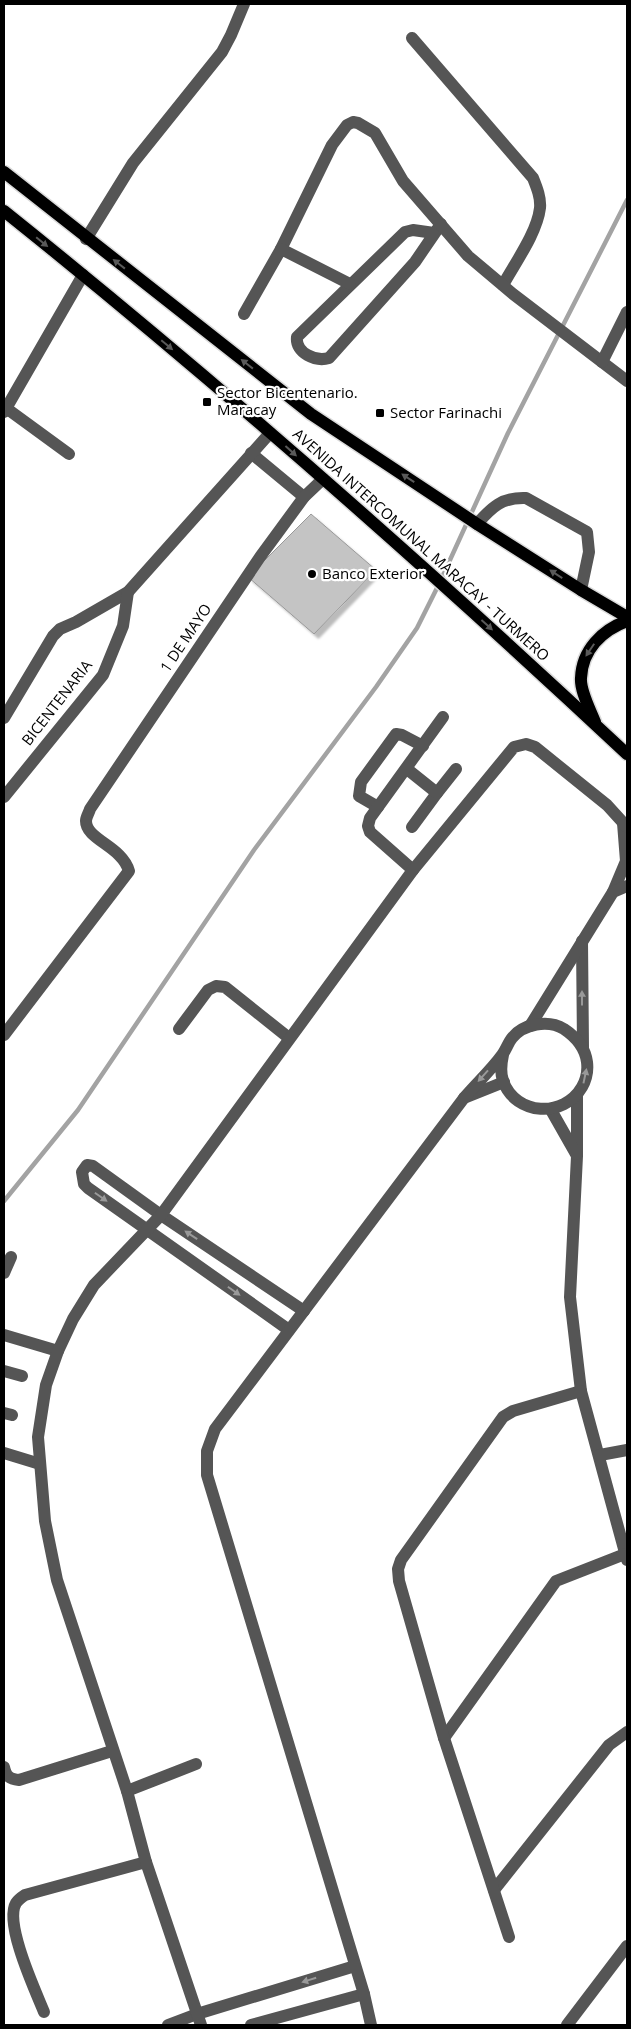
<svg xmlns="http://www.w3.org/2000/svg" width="631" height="2029" font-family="'Open Sans',sans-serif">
<defs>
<filter id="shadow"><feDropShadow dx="4.5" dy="4.5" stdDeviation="1" flood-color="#0004"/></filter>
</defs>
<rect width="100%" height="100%" fill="#fff"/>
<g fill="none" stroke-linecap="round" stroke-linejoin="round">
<!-- stream -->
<polyline stroke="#a3a3a3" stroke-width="4.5" points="4,1201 78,1110 254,850 376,687 417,628 439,584 508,433 627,200"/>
</g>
<!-- building -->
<polygon fill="#c4c4c4" stroke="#999" filter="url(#shadow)" points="311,514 376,570 314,634 248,577"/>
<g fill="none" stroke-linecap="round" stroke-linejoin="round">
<!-- major casing -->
<g stroke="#dbdbdb" stroke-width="15">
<g id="major">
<polyline points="4,172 311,414 477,524 581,590 627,617"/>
<path d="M 4,211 C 219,383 426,566 627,754"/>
<path d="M 595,722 C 590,709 580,691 581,678 C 582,650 602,630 627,621"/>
</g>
</g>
<!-- minor -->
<g stroke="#555" stroke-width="12">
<path d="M 412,38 L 533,178 C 537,188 541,198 540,208 C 537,233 515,263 503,285"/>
<path d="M 434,233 L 413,230 L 405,232 L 297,337 C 295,353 316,362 329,358 L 415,262 L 441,224"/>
<polyline points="86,239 133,163 222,52 231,35 244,4"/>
<polyline points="281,249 332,145 347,125 353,122 358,123 375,133 403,181 468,256 513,294 627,381"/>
<polyline points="244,314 281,249 350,284"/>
<polyline points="602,362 627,312"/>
<polyline points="6,408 69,454"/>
<polyline points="4,412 83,275"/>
<polyline points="251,453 304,497"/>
<path d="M 477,524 C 492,507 502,497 526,498 L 587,532 L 589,552 L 581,590"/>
<polyline points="4,718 53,636 60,629 76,622 128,592 270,433"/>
<polyline points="407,769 437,793 412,827"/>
<polyline points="437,793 456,769"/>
<polyline points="4,797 103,675 123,626 128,592"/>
<polyline points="378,807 359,796 361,782 396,734 402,735 423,746"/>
<polyline points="413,870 370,832 368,826 370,818 443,717"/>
<polyline points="613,892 626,861 623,823"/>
<polyline points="582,941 583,1047"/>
<polyline points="530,1026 613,892 627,886"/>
<polyline points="179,1029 208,990 216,986 225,987 289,1038"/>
<path d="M 4,1035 L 129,871 C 122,846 86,840 86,821 C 86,817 89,813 90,809 L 260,557 L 304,497 L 323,479"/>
<polyline points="577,1095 577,1156 570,1297 581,1391 627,1560"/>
<polyline points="464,1098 504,1082"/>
<polyline points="551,1110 576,1154"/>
<polyline points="4,1273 11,1257"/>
<polyline points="289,1330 88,1188 84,1184 82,1172 87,1165 93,1166 161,1215 304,1311"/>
<polyline points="4,1335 58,1351"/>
<polyline points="4,1371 22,1376"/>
<polyline points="4,1413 12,1415"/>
<polyline points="4,1453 40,1464"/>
<polyline points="600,1455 627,1450"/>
<polyline points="444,1738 556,1581 625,1554"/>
<path d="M 4,1767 C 6,1776 9,1779 19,1780 L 112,1751"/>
<polyline points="127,1791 196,1764"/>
<polyline points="494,1890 609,1745 627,1732"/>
<polyline points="509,1937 444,1738 399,1581 398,1569 401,1560 503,1417 513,1411 581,1391"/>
<path d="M 44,2012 C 35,1990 4,1923 16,1903 C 18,1900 22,1897 25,1895 L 146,1862"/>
<polyline points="168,2025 197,2014 355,1966"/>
<polyline points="201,2025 146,1862 127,1791 57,1580 45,1521 38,1437 46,1385 58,1351 73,1319 94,1285 161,1215 413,870 514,747 526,744 535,747 607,805 627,827"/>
<polyline points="251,2025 364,1994"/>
<path d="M 371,2025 L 364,1994 L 207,1475 L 207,1451 L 215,1429 L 464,1098 C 476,1084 491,1070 502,1055 C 506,1050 508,1043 512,1038 C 523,1024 548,1019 564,1029 C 576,1037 585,1047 587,1062 C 588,1070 586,1080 582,1087 C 564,1118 516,1116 503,1081 C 500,1072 501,1064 503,1055"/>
<polyline points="567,2025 627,1946"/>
</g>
<!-- major -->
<use href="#major" stroke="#000" stroke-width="12"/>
</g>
<!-- one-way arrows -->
<defs><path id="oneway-solid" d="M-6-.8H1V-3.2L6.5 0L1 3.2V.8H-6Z" transform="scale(1.25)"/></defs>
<g fill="#595959">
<use href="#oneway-solid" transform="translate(42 242) rotate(39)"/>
<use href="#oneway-solid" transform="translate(119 264) rotate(-142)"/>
<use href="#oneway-solid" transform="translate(167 345) rotate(40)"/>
<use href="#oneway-solid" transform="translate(247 364) rotate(-142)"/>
<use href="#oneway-solid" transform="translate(291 451) rotate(42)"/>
<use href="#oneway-solid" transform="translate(408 478) rotate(-147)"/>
<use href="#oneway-solid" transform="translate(556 574) rotate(-147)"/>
<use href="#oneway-solid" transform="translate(487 625) rotate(42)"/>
<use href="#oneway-solid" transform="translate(590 650) rotate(124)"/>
</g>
<g fill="#999">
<use href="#oneway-solid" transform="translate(582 998) rotate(-90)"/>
<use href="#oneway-solid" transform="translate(483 1076) rotate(132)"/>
<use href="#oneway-solid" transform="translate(585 1076) rotate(-78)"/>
<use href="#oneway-solid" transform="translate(101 1197) rotate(35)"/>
<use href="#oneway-solid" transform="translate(191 1235) rotate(-146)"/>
<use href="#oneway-solid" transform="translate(234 1291) rotate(35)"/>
<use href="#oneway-solid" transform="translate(309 1980) rotate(163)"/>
</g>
<!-- markers -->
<g fill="#000" stroke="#fff" stroke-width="2">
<rect x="202" y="397" width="10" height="10" rx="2.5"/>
<rect x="375" y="408" width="10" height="10" rx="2.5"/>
<circle cx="312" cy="574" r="5"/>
</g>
<g text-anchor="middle" stroke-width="4.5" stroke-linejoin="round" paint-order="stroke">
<!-- poi labels -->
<g font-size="15" fill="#000" stroke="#fff" text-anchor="start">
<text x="217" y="398">Sector Bicentenario.<tspan x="217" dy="17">Maracay</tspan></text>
<text x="390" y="418">Sector Farinachi</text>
<text x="322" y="579">Banco Exterior</text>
</g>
<!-- street labels -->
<g font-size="15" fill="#000" stroke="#fff">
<text transform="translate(421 545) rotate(42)" y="5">AVENIDA INTERCOMUNAL MARACAY - TURMERO</text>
<text transform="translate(186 638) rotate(-56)" y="5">1 DE MAYO</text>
<text transform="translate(57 703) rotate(-52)" y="5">BICENTENARIA</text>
</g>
</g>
<!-- border -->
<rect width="631" height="2029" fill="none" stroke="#000000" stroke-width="10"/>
</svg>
